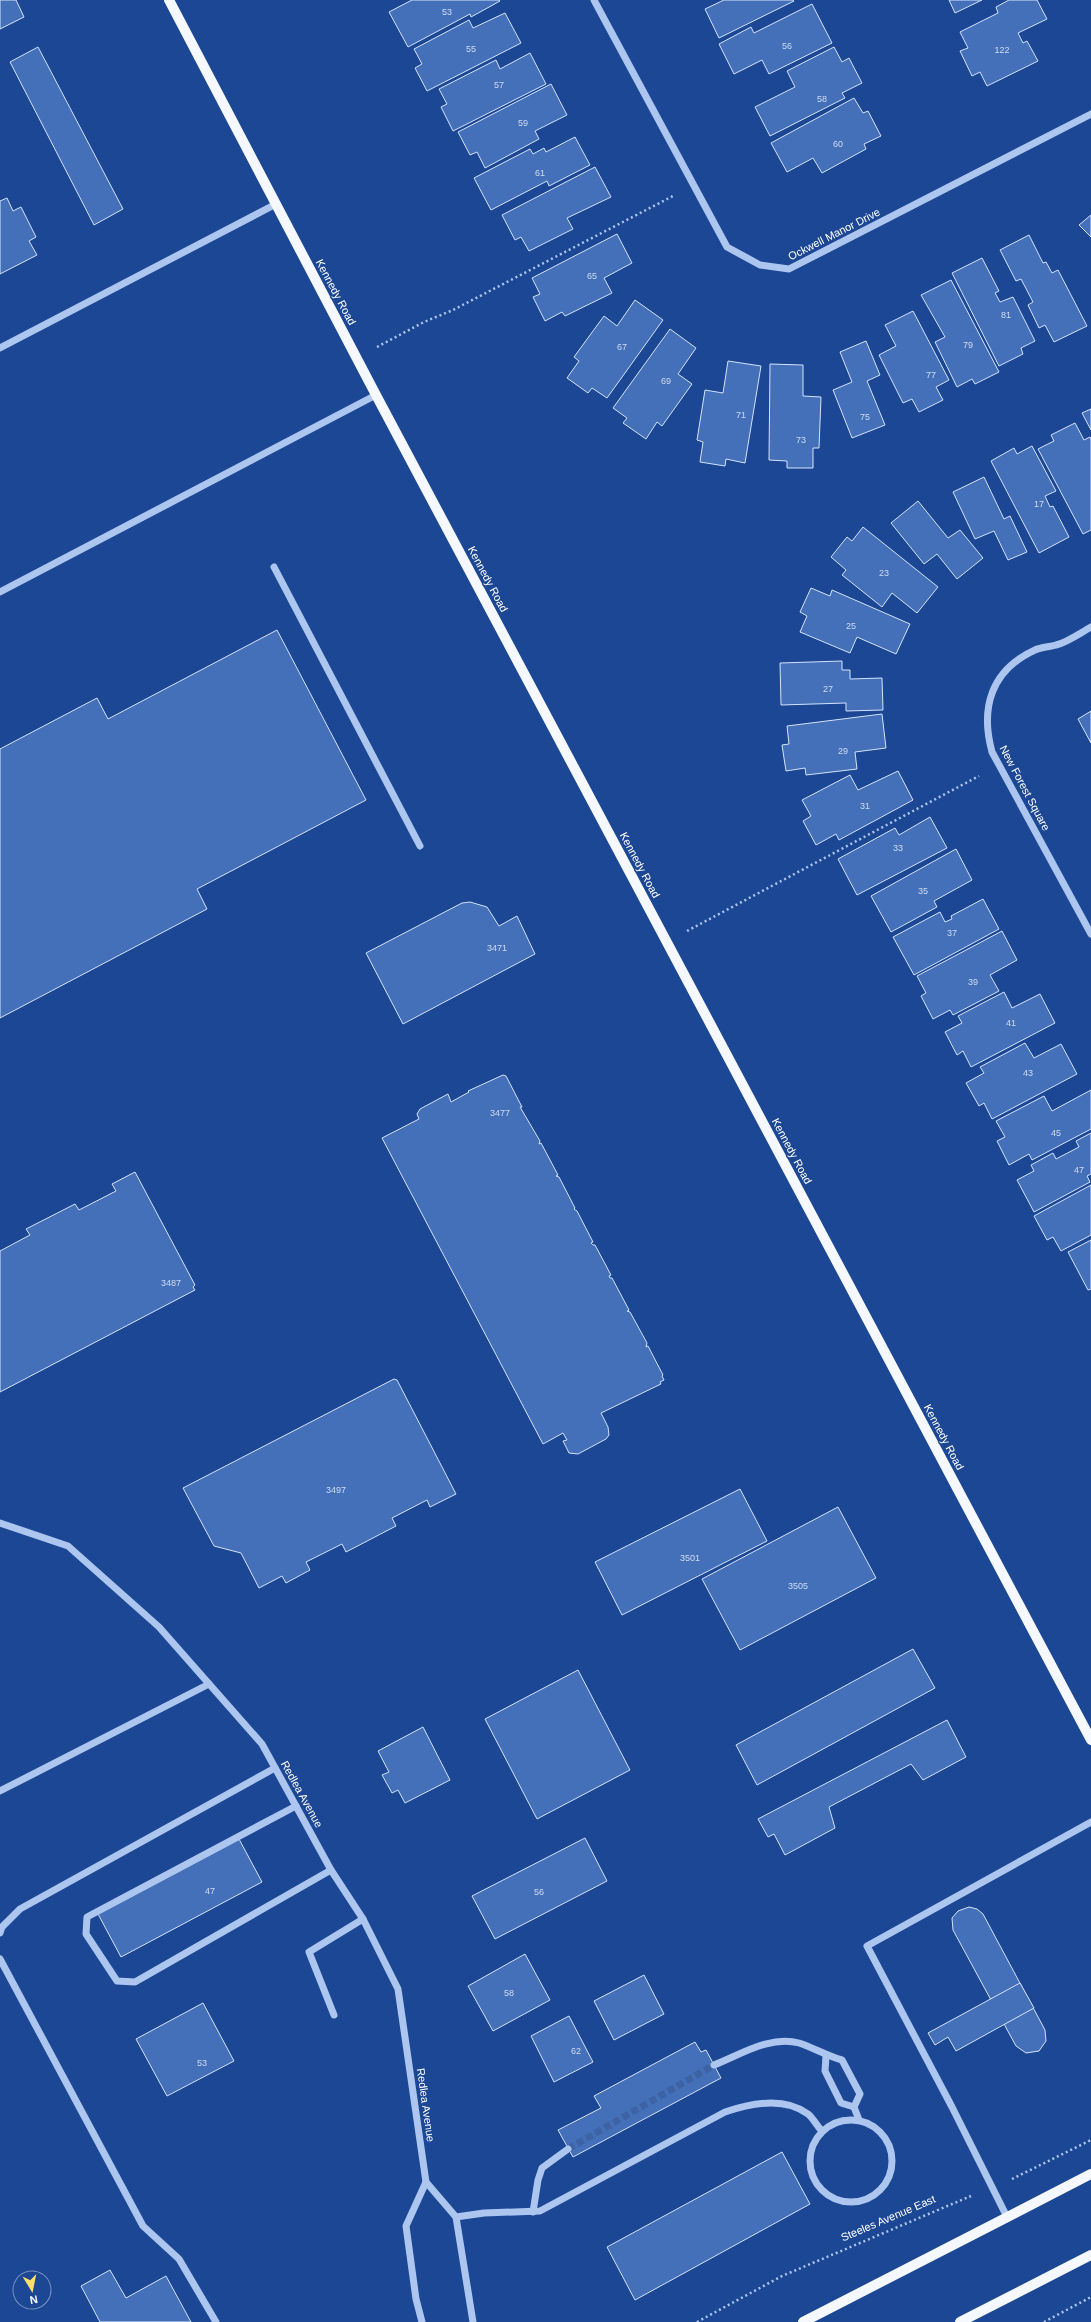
<svg xmlns="http://www.w3.org/2000/svg" width="1091" height="2322" font-family="Arial,sans-serif">
<rect width="100%" height="100%" fill="#1c4794"/>
<!-- building -->
<g fill="#4470ba" stroke="#d4e3fb">
<polygon points="0,0 16,0 24,17 0,29"/>
<polygon points="412,0 499,0 500,1 471,17 470,14 408,47 389,12"/>
<polygon points="724,0 793,0 794,1 719,38 705,9"/>
<polygon points="949,0 982,0 955,13"/>
<polygon points="1009,0 1037,0 1047,19 1018,33 1023,43 1027,41 1038,61 987,86 980,72 972,76 960,51 968,48 960,32 998,13 996,7"/>
<polygon points="812,4 832,43 769,74 762,60 734,74 719,44 751,27 754,33"/>
<polygon points="505,13 521,43 427,91 415,68 422,64 414,49 469,20 473,28"/>
<polygon points="38,47 123,209 94,225 10,62"/>
<polygon points="834,47 842,62 849,58 862,83 842,93 845,98 770,136 755,107 795,87 787,71"/>
<polygon points="530,53 546,84 453,131 441,107 447,104 439,89 496,60 500,69"/>
<polygon points="551,84 567,115 535,131 539,139 485,168 477,152 470,155 458,132"/>
<polygon points="854,98 863,113 868,111 881,136 864,144 866,149 822,173 813,158 787,172 771,143"/>
<polygon points="575,137 590,165 549,186 547,181 491,210 474,178 530,149 533,154 544,148 546,152"/>
<polygon points="595,167 611,197 567,218 573,229 529,251 521,237 515,240 502,215"/>
<polygon points="7,198 13,211 21,207 36,237 29,241 37,255 0,274 0,201"/>
<polygon points="1091,215 1091,237 1079,225"/>
<polygon points="617,234 632,263 604,278 612,293 565,316 562,312 545,321 533,297 540,294 532,278"/>
<polygon points="1029,235 1043,263 1046,262 1052,273 1058,270 1087,326 1054,342 1045,325 1039,328 1028,305 1033,302 1021,279 1016,281 1000,250"/>
<polygon points="982,258 999,291 995,293 1000,302 1013,297 1035,341 1021,348 1023,354 999,366 952,273"/>
<polygon points="951,280 999,372 975,384 972,379 957,387 935,342 945,337 921,295"/>
<polygon points="635,300 663,320 607,398 592,388 588,393 567,378 579,361 574,357 604,316 617,326"/>
<polygon points="913,311 949,380 936,387 943,400 919,412 912,399 903,403 879,355 896,346 885,325"/>
<polygon points="670,329 696,348 678,374 692,384 662,426 657,422 646,439 623,423 627,418 613,408"/>
<polygon points="866,341 880,375 867,381 885,425 852,438 833,390 852,382 840,352"/>
<polygon points="728,361 761,366 745,463 726,459 725,466 700,462 703,442 697,440 705,390 723,393"/>
<polygon points="770,364 803,365 803,396 821,397 819,448 813,448 813,468 787,468 787,461 769,460"/>
<polygon points="1091,409 1091,430 1082,413"/>
<polygon points="1075,423 1084,440 1090,437 1091,440 1091,530 1083,534 1038,449 1054,441 1051,435"/>
<polygon points="1032,446 1056,491 1045,496 1050,507 1053,506 1069,537 1039,553 991,461 1014,448 1017,454"/>
<polygon points="984,477 1004,519 1010,516 1027,552 1008,560 994,531 975,539 953,492"/>
<polygon points="918,501 948,538 960,530 983,558 957,579 937,554 924,564 891,523"/>
<polygon points="863,527 938,587 917,613 892,593 882,607 842,575 846,570 831,557 847,537 852,541"/>
<polygon points="811,588 830,596 832,590 910,624 896,654 857,637 850,653 800,632 807,616 800,612"/>
<polygon points="277,630 366,800 197,889 207,909 0,1018 0,749 97,698 108,719"/>
<polygon points="842,661 842,670 850,670 850,679 882,678 883,710 846,711 846,703 781,705 780,663"/>
<polygon points="1091,711 1091,743 1078,719"/>
<polygon points="882,714 886,748 855,752 857,769 806,775 805,768 786,771 782,745 789,744 787,726"/>
<polygon points="898,771 913,800 839,840 836,834 816,845 803,821 811,816 802,800 850,775 858,790"/>
<polygon points="930,817 947,848 857,895 838,859 895,828 899,835"/>
<polygon points="956,849 972,880 934,901 937,907 891,932 871,896"/>
<polygon points="983,899 999,929 914,975 893,937 940,912 945,922 952,919 951,916"/>
<polygon points="470,902 487,907 499,926 517,916 535,954 403,1024 366,953 462,903"/>
<polygon points="1002,931 1017,960 990,975 999,991 953,1015 950,1010 933,1019 921,996 926,993 917,976"/>
<polygon points="1004,992 1012,1008 1040,994 1055,1023 971,1067 963,1051 957,1055 945,1032 962,1023 958,1016"/>
<polygon points="1025,1043 1034,1058 1061,1044 1077,1074 992,1119 984,1103 979,1106 966,1083 984,1073 980,1067"/>
<polygon points="503,1075 506,1076 522,1107 520,1107 540,1141 539,1144 541,1143 558,1175 556,1176 559,1177 575,1208 574,1209 577,1211 593,1242 591,1243 593,1245 595,1245 611,1275 609,1276 610,1278 612,1278 629,1310 627,1311 630,1312 647,1343 646,1347 648,1346 663,1375 662,1376 664,1380 660,1382 661,1384 601,1413 608,1427 609,1435 606,1439 578,1454 569,1453 563,1441 567,1440 563,1433 543,1444 382,1138 419,1119 417,1114 420,1109 448,1094 451,1102 469,1092 468,1091"/>
<polygon points="1091,1090 1091,1129 1032,1160 1029,1154 1009,1165 997,1141 1005,1137 996,1121 1044,1096 1052,1111"/>
<polygon points="1091,1133 1091,1174 1087,1176 1090,1182 1034,1212 1017,1180 1034,1171 1031,1165 1053,1153 1056,1159 1079,1147 1076,1141"/>
<polygon points="135,1172 195,1285 193,1287 195,1290 0,1392 0,1251 30,1235 26,1229 75,1204 79,1210 116,1191 112,1184"/>
<polygon points="1091,1185 1091,1235 1061,1251 1053,1237 1047,1240 1034,1216"/>
<polygon points="1091,1240 1091,1289 1088,1290 1068,1252"/>
<polygon points="394,1379 397,1380 456,1494 430,1507 427,1500 392,1518 396,1526 346,1552 342,1544 306,1562 310,1570 286,1583 282,1576 259,1588 241,1553 214,1546 183,1488"/>
<polygon points="740,1489 767,1541 622,1615 595,1562"/>
<polygon points="838,1507 876,1578 740,1650 702,1579"/>
<polygon points="913,1649 935,1688 757,1785 736,1745"/>
<polygon points="578,1670 630,1770 537,1819 485,1719"/>
<polygon points="947,1720 966,1757 923,1780 911,1764 829,1807 835,1828 785,1855 774,1834 768,1837 758,1819"/>
<polygon points="423,1727 450,1780 405,1803 398,1790 392,1793 382,1775 389,1772 378,1751"/>
<polygon points="585,1838 607,1881 495,1939 472,1896"/>
<polygon points="239,1839 262,1882 121,1957 98,1914"/>
<polygon points="969,1907 977,1909 983,1914 1045,2030 1046,2041 1039,2051 1026,2053 1016,2046 953,1930 952,1918 958,1911"/>
<polygon points="525,1954 550,2000 493,2031 468,1986"/>
<polygon points="644,1975 664,2014 614,2040 594,2001"/>
<polygon points="1020,1983 1034,2008 956,2051 948,2037 935,2045 928,2033"/>
<polygon points="203,2003 234,2061 167,2096 136,2039"/>
<polygon points="569,2016 593,2062 554,2082 531,2036"/>
<polygon points="695,2042 701,2052 706,2050 721,2078 573,2157 558,2130 601,2108 594,2096"/>
<polygon points="782,2152 810,2204 635,2300 607,2247"/>
<polygon points="110,2270 126,2298 166,2276 191,2322 100,2322 81,2286"/>
</g>
<g fill="none" stroke-linecap="round" stroke-linejoin="round">
<!-- minor-tunnel -->
<polyline stroke="#3e63a4" stroke-width="7" stroke-dasharray="7 3.5" stroke-linecap="butt" points="568,2149 714,2065"/>
<!-- path -->
<g stroke="#adc6ef" stroke-width="2.5" stroke-dasharray="2 3" stroke-linecap="butt">
<polyline points="377,347 424,322 453,310 675,195"/>
<polyline points="687,931 979,776"/>
<polyline points="1012,2179 1091,2140"/>
<polyline points="697,2322 782,2276 971,2196"/>
<polyline points="1044,2322 1091,2297"/>
</g>
<!-- minor -->
<g stroke="#adc6ef" stroke-width="7">
<polyline points="594,0 727,247 760,265 789,269 1091,114"/>
<polyline points="0,348 276,204"/>
<polyline points="274,567 420,846"/>
<polyline points="0,592 376,395"/>
<path d="M 1091,627 C 1080,633 1068,642 1056,645 C 1049,647 1041,647 1035,650 C 991,670 980,708 992,752 L 1091,934"/>
<polyline points="0,1523 68,1546 159,1627 262,1744 331,1870 363,1919 398,1989 426,2182 406,2226 416,2299 422,2322"/>
<polyline points="0,1791 209,1684"/>
<polyline points="296,1806 87,1917 86,1934 117,1981 135,1982 331,1870"/>
<polyline points="0,1933 2,1927 20,1909 275,1768"/>
<polyline points="0,1959 143,2226 179,2259 216,2322"/>
<polyline points="334,2015 309,1952 363,1919"/>
<polyline points="826,2056 825,2071 841,2103 854,2107 859,2120"/>
<path d="M 714,2065 C 740,2055 770,2035 799,2043 C 814,2048 827,2056 842,2060 L 860,2094 L 854,2107"/>
<circle cx="851" cy="2161" r="41"/>
<polyline points="426,2182 456,2217 473,2322"/>
<polyline points="533,2212 538,2180 542,2168 568,2149"/>
<path d="M 456,2217 L 484,2213 L 540,2211 L 725,2112 C 751,2103 784,2096 808,2114 C 813,2118 817,2126 822,2131"/>
<polyline points="1007,2217 952,2107 867,1946 1091,1822"/>
</g>
<!-- major -->
<g stroke="#f5f8ff" stroke-width="10">
<polyline points="169,0 376,395 1091,1740"/>
<polyline points="803,2322 1091,2174"/>
<polyline points="960,2322 1091,2255"/>
</g>
</g>
<g text-anchor="middle" stroke-width="3" stroke-linejoin="round" paint-order="stroke">
<!-- number labels -->
<g font-size="9" fill="#d0dbee">
<text x="447" y="15">53</text>
<text x="787" y="49">56</text>
<text x="471" y="52">55</text>
<text x="1002" y="53">122</text>
<text x="499" y="88">57</text>
<text x="822" y="102">58</text>
<text x="523" y="126">59</text>
<text x="838" y="147">60</text>
<text x="540" y="176">61</text>
<text x="592" y="279">65</text>
<text x="1006" y="318">81</text>
<text x="968" y="348">79</text>
<text x="622" y="350">67</text>
<text x="931" y="378">77</text>
<text x="666" y="384">69</text>
<text x="741" y="418">71</text>
<text x="865" y="420">75</text>
<text x="801" y="443">73</text>
<text x="1039" y="507">17</text>
<text x="884" y="576">23</text>
<text x="851" y="629">25</text>
<text x="828" y="692">27</text>
<text x="843" y="754">29</text>
<text x="865" y="809">31</text>
<text x="898" y="851">33</text>
<text x="923" y="894">35</text>
<text x="952" y="936">37</text>
<text x="497" y="951">3471</text>
<text x="973" y="985">39</text>
<text x="1011" y="1026">41</text>
<text x="1028" y="1076">43</text>
<text x="500" y="1116">3477</text>
<text x="1056" y="1136">45</text>
<text x="1079" y="1173">47</text>
<text x="171" y="1286">3487</text>
<text x="336" y="1493">3497</text>
<text x="690" y="1561">3501</text>
<text x="798" y="1589">3505</text>
<text x="210" y="1894">47</text>
<text x="539" y="1895">56</text>
<text x="509" y="1996">58</text>
<text x="576" y="2054">62</text>
<text x="202" y="2066">53</text>
</g>
<!-- street labels -->
<g font-size="11" fill="#fff" stroke="#1c4794">
<text transform="translate(834 234) rotate(-27)" y="4">Ockwell Manor Drive</text>
<text transform="translate(336 292) rotate(62)" y="4">Kennedy Road</text>
<text transform="translate(488 579) rotate(62)" y="4">Kennedy Road</text>
<text transform="translate(1025 788) rotate(62)" y="4">New Forest Square</text>
<text transform="translate(640 865) rotate(62)" y="4">Kennedy Road</text>
<text transform="translate(792 1151) rotate(62)" y="4">Kennedy Road</text>
<text transform="translate(944 1437) rotate(62)" y="4">Kennedy Road</text>
<text transform="translate(302 1794) rotate(61)" y="4">Redlea Avenue</text>
<text transform="translate(426 2105) rotate(82)" y="4">Redlea Avenue</text>
<text transform="translate(888 2218) rotate(-23)" y="4">Steeles Avenue East</text>
</g>
</g>
<!-- north arrow -->
<g transform="translate(32 2290) rotate(170)"><circle r="19" fill="#1c4794" stroke="#7791bf"/>
<path d="M0-3L7 15L0 10L-7 15Z" fill="#ffdf6b"/>
<text y="-6" font-size="11" font-weight="bold" text-anchor="middle" fill="#ffffff">N</text>
</g>
</svg>
